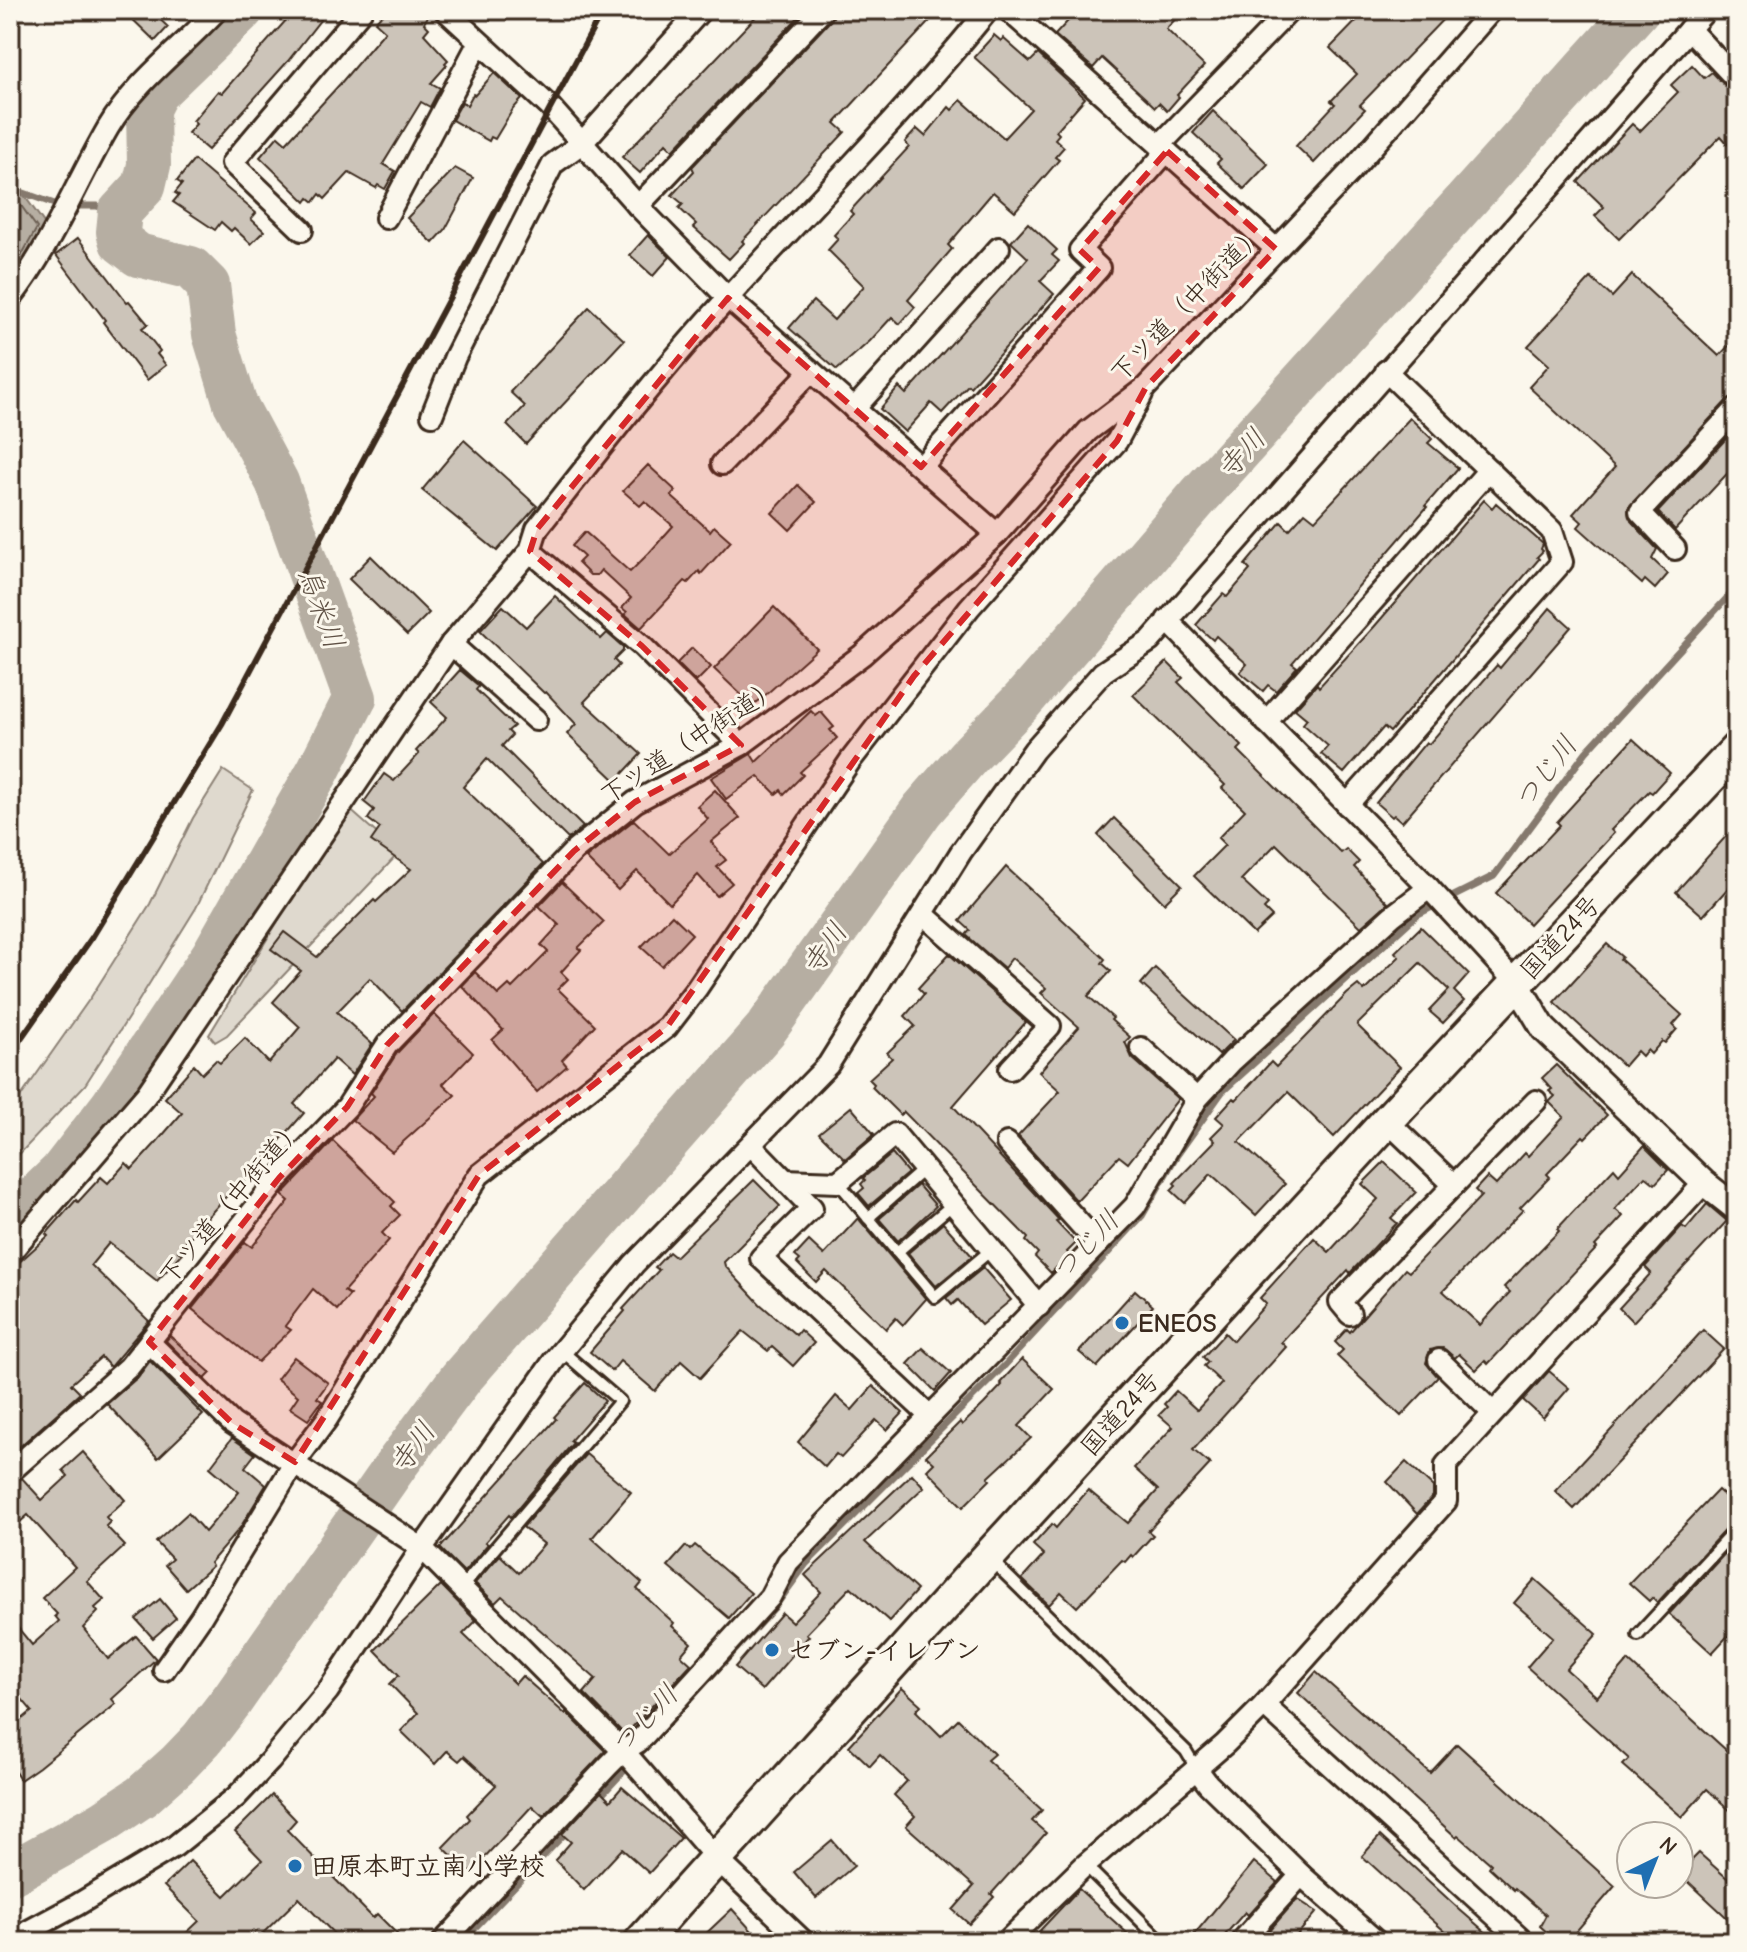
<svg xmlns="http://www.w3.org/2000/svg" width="1747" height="1952" font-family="'Comic Neue','Klee One',sans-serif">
<rect width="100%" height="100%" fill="#fbf7ec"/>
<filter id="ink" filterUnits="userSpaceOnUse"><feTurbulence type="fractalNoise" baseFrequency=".0125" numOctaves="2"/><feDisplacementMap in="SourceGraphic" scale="16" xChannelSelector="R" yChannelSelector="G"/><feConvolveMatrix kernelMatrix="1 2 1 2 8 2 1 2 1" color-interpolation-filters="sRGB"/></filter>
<g filter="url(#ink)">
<!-- green -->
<g fill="#dfd9ce" stroke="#8d8276" stroke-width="2">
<polygon points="223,770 253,790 196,908 128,1018 85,1085 10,1164 10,1112 91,997 150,904 193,818"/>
<polygon points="347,807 399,853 227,1035 215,1042 209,1035"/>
</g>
<!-- water -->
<polygon fill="#b6aea2" stroke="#85796d" stroke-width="2" points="10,176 47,227 22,270 10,264"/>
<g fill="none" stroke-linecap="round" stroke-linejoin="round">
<!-- shore -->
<polyline stroke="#6c5f53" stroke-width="2" points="10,190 37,228 20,258 10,258"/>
<!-- stream -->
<g stroke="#85796d" stroke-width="7">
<polyline points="10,188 60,206 97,206 120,212"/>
<polyline points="598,1799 774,1608 806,1564 1005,1365 1142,1216 1175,1158 1222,1092 1418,914 1494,876 1586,752 1737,587"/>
<polyline points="461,1942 570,1828"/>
</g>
<!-- river -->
<g stroke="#b6aea2" stroke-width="44">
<polyline points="10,1221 61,1172 112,1106 213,955 318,771 355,698 277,482 235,403 214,334 208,285 191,268 138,255 121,242 118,232 120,212 144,186 149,165 148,109 156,93 242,10"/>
<polyline points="10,1874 103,1822 142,1796 178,1764 202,1739 232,1700 399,1461 461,1378 766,1029 922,810 968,757 1023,700 1199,496 1638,10"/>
</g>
</g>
<!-- building -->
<g fill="#ccc4b9" stroke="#3b2a1e" stroke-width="2">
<polygon points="123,10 150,10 168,27 155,41"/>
<polygon points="295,10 328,10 288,61 208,150 188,133 196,124 193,121 218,91 222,93"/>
<polygon points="386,10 432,10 424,23 429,28 424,34 448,60 445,63 447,65 431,83 440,88 430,107 421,102 383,164 395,171 385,189 378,185 376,188 349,173 325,199 320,194 314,202 309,198 306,202 260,157 278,136 286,143 340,84 385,31 375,22"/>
<polygon points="762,10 805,10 673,150 666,143 640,173 622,157"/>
<polygon points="836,10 883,10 891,18 898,10 940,10 835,123 845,132 742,241 744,243 729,259 693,227 696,224 679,208 683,204 672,195 694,171 692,167 832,19"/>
<polygon points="1078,10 1184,10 1166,29 1204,66 1177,95 1179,97 1167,111 1159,103 1155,107 1102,58 1093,68 1055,35"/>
<polygon points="1367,10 1452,10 1360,105 1365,109 1314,163 1296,146 1335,104 1331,101 1357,74 1330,48"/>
<polygon points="994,35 1001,41 1003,38 1030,62 1038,54 1085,98 1056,131 1059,134 1055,139 1064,147 1055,157 1059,160 1015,211 993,192 948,245 952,249 908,300 915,307 900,324 892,317 870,341 837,370 789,328 813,301 834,320 864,286 828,250 838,239 834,235 853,214 850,211 909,147 905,142 917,129 925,136 949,107 952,110 961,100 1004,138 1031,109 974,57"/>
<polygon points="1692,65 1704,78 1712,72 1728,89 1737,93 1737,154 1721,136 1619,239 1595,216 1604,207 1578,182 1632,124 1640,131 1678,92 1671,85"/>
<polygon points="494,73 522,99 513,109 495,139 491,137 489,141 452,120 462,102 467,105 473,94 475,95"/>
<polygon points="1213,111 1268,164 1244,189 1217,163 1221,159 1193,133"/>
<polygon points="194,160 256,213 251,219 264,231 251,244 234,228 231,231 221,222 215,230 173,202 179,195 175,193 182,184 177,181"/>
<polygon points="455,168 473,178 445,230 433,243 407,218"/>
<polygon points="1028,223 1057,250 1052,255 1059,261 1040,281 1054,294 970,387 968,385 942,413 931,403 905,432 880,409 899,387 906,394 1028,258 1011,242"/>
<polygon points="648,235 670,257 653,276 630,255"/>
<polygon points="78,238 127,302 129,301 148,324 142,328 160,351 157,354 166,365 147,380 103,322 105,320 56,255"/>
<polygon points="1632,275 1719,356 1737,337 1737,395 1728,399 1628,508 1631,521 1657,549 1652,559 1668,574 1655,589 1645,580 1642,584 1578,527 1582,522 1573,514 1615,467 1529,387 1549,365 1528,346 1591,278 1612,297"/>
<polygon points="589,307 624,340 526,444 507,425 525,406 510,392"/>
<polygon points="1410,418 1432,439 1428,443 1458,468 1425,506 1427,507 1292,663 1297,667 1276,691 1268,685 1263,691 1240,672 1247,664 1216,636 1213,640 1196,625 1223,594 1227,597 1250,570 1245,565 1281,522 1289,530 1305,512 1315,520"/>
<polygon points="1737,427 1737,463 1675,530 1658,512"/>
<polygon points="464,440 537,506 497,551 422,490"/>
<polygon points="648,465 676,491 671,496 710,531 714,526 731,541 701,574 699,571 688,583 685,581 641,628 625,614 627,612 622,608 631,598 601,570 597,575 590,575 578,563 584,557 572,546 585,532 630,572 649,553 673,526 645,501 640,506 623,491"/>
<polygon points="798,485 816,502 790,530 772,513"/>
<polygon points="1484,500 1492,508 1496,503 1543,544 1541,549 1543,551 1537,557 1539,559 1390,732 1384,727 1344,773 1321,754 1328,746 1303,724 1307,719 1295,709 1317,684 1319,687 1374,627"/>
<polygon points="371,556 429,613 407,635 349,579"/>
<polygon points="555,596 601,639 607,633 623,647 623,651 614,660 619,665 584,702 641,754 616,781 567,734 576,724 546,692 544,693 480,631 503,606 526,627"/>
<polygon points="774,607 817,649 753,706 714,669"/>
<polygon points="1550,608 1571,627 1402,822 1394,815 1392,817 1376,803 1426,742 1429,744 1497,665 1500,668"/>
<polygon points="692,648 711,667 696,682 677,663"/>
<polygon points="1167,662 1183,678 1178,682 1242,746 1238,750 1341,853 1346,849 1359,862 1354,867 1388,903 1361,927 1276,844 1241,880 1268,905 1264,909 1272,917 1254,934 1194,876 1225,845 1218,838 1245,810 1222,788 1225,785 1133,695"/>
<polygon points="460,670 479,686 476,690 514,726 508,731 512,735 502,746 583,827 568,839 487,759 463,787 543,864 402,1011 370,978 337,1012 372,1044 352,1075 334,1059 294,1104 304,1113 243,1183 241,1180 204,1221 178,1251 182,1254 157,1281 109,1243 91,1265 149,1321 110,1367 101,1357 71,1384 80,1393 18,1448 10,1438 10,1277 18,1269 15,1266 48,1236 46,1234 76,1200 78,1202 101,1177 108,1183 126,1163 132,1169 155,1144 182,1113 165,1098 194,1065 202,1074 216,1060 220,1063 245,1038 269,1063 300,1027 273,1002 301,971 271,949 284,932 317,957 374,900 376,902 411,869 371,841 380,828 368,819 374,810 364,802 384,774 394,781 419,754 416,751 447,717 431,702"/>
<polygon points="811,711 816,716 821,712 834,727 830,730 837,738 800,772 803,775 784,794 781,790 776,794 758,776 726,799 711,778 751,754 756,762"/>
<polygon points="1633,739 1670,773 1652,793 1649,791 1611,830 1614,833 1529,924 1496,893 1560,825 1557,822"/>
<polygon points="715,790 740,818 711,842 726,860 717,867 732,883 717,896 698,875 670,904 637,871 618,890 586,858 634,820 669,854 708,819 697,806"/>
<polygon points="1114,818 1182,885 1164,903 1098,835"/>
<polygon points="1737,824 1737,878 1703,916 1676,892"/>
<polygon points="1006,867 1105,959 1102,963 1111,971 1088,996 1113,1018 1111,1020 1130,1037 1125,1042 1132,1058 1178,1099 1128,1163 1119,1156 1077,1201 1018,1136 1060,1091 1039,1072 1079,1027 1041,993 1046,988 1012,958 1004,968 966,935 970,930 960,921"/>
<polygon points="562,882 604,922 578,948 581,950 561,972 568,979 558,989 595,1025 562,1060 567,1066 537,1092 492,1040 503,1030 462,986 475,972 498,995 509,985 512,988 548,952 541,945 559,925 539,906"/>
<polygon points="672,915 692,934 662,966 641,947"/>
<polygon points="1421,927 1469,974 1454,991 1464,1001 1443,1023 1429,1011 1449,990 1420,963 1357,1025 1400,1067 1334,1137 1288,1092 1239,1142 1285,1184 1256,1215 1211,1174 1185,1203 1171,1190 1176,1185 1174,1183 1215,1141 1211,1137 1224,1124 1216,1117 1233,1098 1236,1100 1271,1062 1276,1067 1347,994 1358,985 1364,991 1399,957 1395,952"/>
<polygon points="1607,944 1622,957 1620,959 1682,1015 1673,1025 1677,1029 1665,1043 1662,1041 1651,1054 1647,1050 1642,1056 1637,1051 1624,1066 1554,1002"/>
<polygon points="949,954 1026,1022 953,1106 1059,1220 1056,1222 1076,1243 1067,1252 1069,1255 1051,1273 1035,1257 1038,1253 1026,1241 1028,1238 904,1112 900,1115 872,1087 874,1084 869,1079 892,1058 887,1053 915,1026 905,1016 924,994 918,988"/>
<polygon points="1155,968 1234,1040 1219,1055 1141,984"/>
<polygon points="434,1014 473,1053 443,1084 455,1095 392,1152 352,1120 374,1096 371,1093 397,1053"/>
<polygon points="1556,1065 1607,1115 1585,1138 1583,1136 1547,1174 1550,1177 1520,1208 1523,1210 1443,1291 1480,1325 1510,1292 1504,1287 1559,1231 1557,1229 1614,1168 1619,1174 1644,1146 1668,1170 1655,1184 1645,1176 1615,1209 1623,1216 1595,1246 1597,1248 1488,1364 1485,1361 1476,1370 1459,1354 1455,1358 1443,1348 1430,1350 1426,1363 1438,1377 1401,1416 1337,1356 1343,1350 1335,1342 1347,1329 1350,1332 1405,1269 1409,1272 1481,1196 1475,1190 1487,1177 1496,1185 1525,1153 1528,1156 1564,1117 1549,1102 1555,1096 1549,1091 1552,1089 1542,1078"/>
<polygon points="851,1107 874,1134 845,1159 819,1133"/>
<polygon points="333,1141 395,1202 391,1206 400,1215 382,1233 389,1240 344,1291 350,1295 337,1310 313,1289 285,1326 291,1330 258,1362 192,1309 245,1242 252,1247 289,1201 282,1195"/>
<polygon points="892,1154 908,1173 869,1206 858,1193 864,1188 861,1184 865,1180 863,1178"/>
<polygon points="1384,1162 1416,1192 1391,1218 1397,1223 1350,1273 1348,1270 1281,1342 1286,1347 1193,1450 1210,1464 1148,1531 1153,1535 1133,1557 1131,1555 1125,1562 1122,1560 1077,1607 1061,1592 1049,1605 1022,1579 1044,1555 1033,1545 1052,1524 1056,1528 1088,1490 1128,1523 1158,1490 1134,1468 1173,1427 1159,1415 1167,1407 1164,1404 1176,1391 1197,1410 1222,1383 1204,1366 1208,1362 1203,1357 1225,1333 1233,1341 1266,1304 1260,1298 1314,1238 1329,1252 1378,1199 1362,1184"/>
<polygon points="754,1180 780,1206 724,1262 725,1266 760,1304 796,1335 800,1330 814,1343 793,1366 772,1347 768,1351 743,1331 700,1378 681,1361 655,1391 620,1361 612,1371 590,1352 625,1311 623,1309 659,1270 655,1267 669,1252 675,1257"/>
<polygon points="918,1185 936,1206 898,1241 879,1219"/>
<polygon points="1707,1204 1727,1221 1633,1322 1619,1308 1651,1273 1645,1267 1682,1226 1686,1229"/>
<polygon points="858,1218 926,1299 903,1325 896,1318 886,1329 826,1271 816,1282 797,1263 800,1260 795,1256 809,1241 824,1255"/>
<polygon points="943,1223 972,1256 936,1286 908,1253"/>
<polygon points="983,1268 1011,1300 981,1325 958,1300 952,1305 946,1298"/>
<polygon points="1135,1290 1153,1306 1097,1367 1079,1352"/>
<polygon points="1703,1330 1724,1349 1574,1509 1555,1491"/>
<polygon points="170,1336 211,1373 205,1379 166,1341"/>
<polygon points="923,1348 951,1373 935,1391 908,1364"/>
<polygon points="294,1357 328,1383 317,1398 322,1401 308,1420 290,1408 298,1396 277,1379"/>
<polygon points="1022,1359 1054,1389 1019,1426 1031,1438 988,1478 990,1480 963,1507 927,1470 934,1463 926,1456 960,1422 962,1425 984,1404 1002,1385 1000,1383"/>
<polygon points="150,1361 203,1415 158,1458 107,1404 138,1377"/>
<polygon points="1549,1371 1569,1388 1543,1418 1523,1400"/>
<polygon points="585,1383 605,1401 570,1441 573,1443 511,1517 509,1515 485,1542 488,1544 464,1572 440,1548 556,1419 554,1417"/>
<polygon points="873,1386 903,1413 887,1430 876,1420 841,1458 836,1454 825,1467 798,1442 836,1396 852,1410"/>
<polygon points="232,1438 255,1454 245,1467 266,1485 240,1528 210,1563 212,1566 186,1589 165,1565 172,1559 156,1542 188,1513 205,1532 239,1492 210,1467"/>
<polygon points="83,1452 125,1500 106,1517 110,1522 106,1526 125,1546 87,1581 104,1600 95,1608 98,1612 83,1628 108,1659 136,1636 156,1659 112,1699 116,1704 39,1767 20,1780 10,1764 10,1729 32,1711 10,1685 10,1618 32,1645 59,1621 55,1616 57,1614 42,1598 75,1567 28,1515 10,1531 10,1487 22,1478 42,1500 68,1476 63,1470"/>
<polygon points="586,1454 631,1492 592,1538 642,1583 637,1589 674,1623 672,1626 691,1643 681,1655 691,1664 625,1735 584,1693 596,1679 502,1596 495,1603 475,1583 500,1555 519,1573 544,1544 523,1527"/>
<polygon points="1406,1462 1433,1487 1433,1496 1417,1514 1387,1482"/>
<polygon points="912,1474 924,1487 865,1542 917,1590 889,1621 851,1587 806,1634 809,1636 762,1690 735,1667 782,1613 792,1622 821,1592 805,1575"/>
<polygon points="1718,1490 1737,1507 1737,1520 1731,1523 1657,1603 1652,1598 1649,1601 1629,1583"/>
<polygon points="695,1545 751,1593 729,1618 668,1566 686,1546 690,1550"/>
<polygon points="1730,1548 1737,1555 1737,1626 1712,1653 1669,1614"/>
<polygon points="1535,1579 1597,1634 1566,1669 1597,1697 1628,1661 1737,1760 1737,1817 1707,1789 1682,1817 1623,1765 1629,1759 1527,1667 1553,1637 1514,1603"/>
<polygon points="441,1585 476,1621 463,1634 515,1684 522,1676 565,1714 566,1712 605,1751 543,1816 532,1806 470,1873 443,1847 470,1819 467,1815 496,1785 464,1756 459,1761 447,1751 435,1764 401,1731 418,1713 390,1684 399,1675 375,1650"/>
<polygon points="160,1599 176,1618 153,1638 136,1619"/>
<polygon points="1316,1672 1430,1773 1457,1744 1615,1886 1567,1942 1558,1942 1540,1926 1546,1915 1515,1888 1514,1890 1489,1867 1491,1864 1458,1835 1456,1837 1298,1693"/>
<polygon points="902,1688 921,1705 916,1711 941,1736 958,1719 994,1754 987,1760 1042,1810 1032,1821 1046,1833 991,1894 994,1897 969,1924 953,1910 974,1886 906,1826 915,1816 894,1795 907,1781 880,1755 870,1766 849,1746"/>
<polygon points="622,1787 681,1838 649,1873 622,1849 584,1890 555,1860 571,1842 562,1834 601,1792 610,1801"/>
<polygon points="272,1795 296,1820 287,1830 373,1918 377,1914 405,1942 342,1942 299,1898 254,1942 177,1942 199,1921 164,1886 190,1861 225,1896 262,1860 235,1832"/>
<polygon points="1380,1836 1460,1910 1497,1942 1457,1942 1440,1927 1362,1856"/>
<polygon points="832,1840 854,1866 816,1898 794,1872"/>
<polygon points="1699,1853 1737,1887 1737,1927 1679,1873"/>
<polygon points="1254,1862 1278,1882 1248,1915 1245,1912 1219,1942 1188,1942"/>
<polygon points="1079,1889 1106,1914 1137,1942 1029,1942"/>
<polygon points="1297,1899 1317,1912 1291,1942 1280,1942 1268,1932"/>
<polygon points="732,1909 762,1942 697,1942"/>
</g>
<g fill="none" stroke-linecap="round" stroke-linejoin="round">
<!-- service casing -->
<g stroke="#3b2a1e" stroke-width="16">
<g id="service">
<polyline points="838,1182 935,1297 991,1250"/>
<polyline points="868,1218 924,1169"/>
<polyline points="897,1252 953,1204"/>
<polyline points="992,1561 1186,1751 1196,1768"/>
<polyline points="461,1588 620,1401 562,1351"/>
<polyline points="1638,1635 1737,1528"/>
<polyline points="1085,1865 1162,1942"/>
</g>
</g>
<!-- minor casing -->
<g stroke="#3b2a1e" stroke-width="26">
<g id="minor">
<polyline points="445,10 550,107 638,206 728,298 997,534"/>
<polyline points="1008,10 1276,249"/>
<polyline points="1689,29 1737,80"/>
<polyline points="1160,145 1290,10"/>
<polyline points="638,206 823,10"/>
<polyline points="386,218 479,42"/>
<polyline points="302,230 232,163 362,10"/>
<path d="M 10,299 C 51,247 75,185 108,128 C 135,82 182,48 217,10"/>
<polyline points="854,409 999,248"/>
<polyline points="432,415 455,357 553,164 582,143 701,10"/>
<polyline points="722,464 811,371"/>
<polyline points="921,467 1099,268 1080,250 1167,151"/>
<polyline points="1675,549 1640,512 1737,408"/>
<polyline points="530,551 642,646 741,745"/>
<polyline points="1167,620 1429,888 1517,984"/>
<polyline points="451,644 536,720"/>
<polyline points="1266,722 1489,470"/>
<polyline points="1347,805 1562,562 1552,531 1386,371"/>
<polyline points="924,915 1050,1026 1010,1069"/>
<polyline points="1141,1048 1197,1099"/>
<polyline points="1007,1143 1098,1244"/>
<polyline points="751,1145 812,1208 761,1258 930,1416"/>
<polyline points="785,1180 838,1182 895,1134 1039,1306"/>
<polyline points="1454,1185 1536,1101"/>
<path d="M 10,1253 L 146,1095 L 451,644 L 530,551 L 537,529 C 593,458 647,388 707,321 C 800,217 900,119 988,10"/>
<polyline points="1350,1314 1340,1302 1454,1185 1387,1121"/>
<polyline points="149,1342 232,1423 422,1548 628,1756 717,1859 804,1942"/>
<polyline points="1439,1360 1493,1413"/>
<polyline points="10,1472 129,1367 279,1178 347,1107 387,1045 574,851 635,802 741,745 862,655 997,534 1088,431 1146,387 1352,170 1492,10"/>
<polyline points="164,1670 201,1617 295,1462 327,1419 479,1175 667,1027 697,988 850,761 969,608 1117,441 1142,394"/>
<polyline points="1264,1705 1524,1942"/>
<polyline points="1196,1768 1208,1784 1301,1875 1377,1942"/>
<polyline points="10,1941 77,1905 175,1846 236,1797 270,1761 328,1691 422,1548 555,1359 634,1264 828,1065 961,852 1034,750 1103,672 1150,641 1706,10"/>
<polyline points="443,1942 608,1766 623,1751 638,1742 770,1597 788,1562 1135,1206 1197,1099 1232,1061 1392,916 1429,888"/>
<polyline points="1006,1942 1085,1865 1225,1744 1264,1705 1446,1501 1446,1465 1704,1183"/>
<polyline points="1241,1942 1301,1875"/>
</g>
</g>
<!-- tertiary casing -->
<g stroke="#3b2a1e" stroke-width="30">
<polyline id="tertiary" points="1517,984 1544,1029 1704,1183 1737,1209"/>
</g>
<!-- trunk casing -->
<g stroke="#3b2a1e" stroke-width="38">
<polyline id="trunk" points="641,1942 988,1557 1387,1121 1737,749"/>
</g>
<!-- service -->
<use href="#service" stroke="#fbf7ec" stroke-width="10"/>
<!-- minor -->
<use href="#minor" stroke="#fbf7ec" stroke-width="20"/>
<!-- tertiary -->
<use href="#tertiary" stroke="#fbf7ec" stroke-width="24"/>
<!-- trunk -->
<use href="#trunk" stroke="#fbf7ec" stroke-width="32"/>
<!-- rail -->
<polyline stroke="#3b2a1e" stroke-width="6" points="10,1054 93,936 222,724 603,10"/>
</g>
</g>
<!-- marked area -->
<path fill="#d62828" fill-opacity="0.2" stroke="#d62828" stroke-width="6" stroke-dasharray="16 10" stroke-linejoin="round" d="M 1167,151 L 1276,249 L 1146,387 L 1117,441 L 914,676 L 667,1027 L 479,1175 L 295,1462 L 232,1423 L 149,1342 L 279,1178 L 347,1107 L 387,1045 L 574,851 L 635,802 L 741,745 L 642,646 L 530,551 L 537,529 L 728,298 L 921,467 L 1099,268 L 1080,250 Z"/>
<!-- markers -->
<g fill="#1f6fb2" stroke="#fbf7ec" stroke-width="3">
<circle cx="1122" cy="1323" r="8"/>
<circle cx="772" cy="1650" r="8"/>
<circle cx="295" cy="1866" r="8"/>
</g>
<g text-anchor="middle" stroke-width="6" stroke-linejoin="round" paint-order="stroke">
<!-- street labels -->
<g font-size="26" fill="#3b2a1e" stroke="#fbf7ec">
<text transform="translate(1187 303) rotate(-46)" y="9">下ツ道（中街道）</text>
<text transform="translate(690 741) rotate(-33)" y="9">下ツ道（中街道）</text>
<text transform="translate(1560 937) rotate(-47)" y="9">国道24号</text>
<text transform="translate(231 1201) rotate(-50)" y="9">下ツ道（中街道）</text>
<text transform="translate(1120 1413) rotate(-48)" y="9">国道24号</text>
</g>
<!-- poi labels -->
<g font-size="26" font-weight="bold" fill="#3b2a1e" stroke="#fbf7ec" text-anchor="start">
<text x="1138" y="1332">ENEOS</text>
<text x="788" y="1659">セブン-イレブン</text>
<text x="311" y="1875">田原本町立南小学校</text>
</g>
<!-- water labels -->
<g font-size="28" font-style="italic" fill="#605246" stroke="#fbf7ec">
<text transform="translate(1241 453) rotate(-48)" y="10">寺川</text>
<text transform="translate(322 608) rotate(70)" y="10">烏米川</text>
<text transform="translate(1545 772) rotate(-53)" y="10">つじ川</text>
<text transform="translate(824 948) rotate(-55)" y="10">寺川</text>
<text transform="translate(1085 1245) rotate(-47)" y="10">つじ川</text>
<text transform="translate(412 1447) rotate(-54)" y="10">寺川</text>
<text transform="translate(644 1719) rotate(-47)" y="10">つじ川</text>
</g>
</g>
<!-- margin -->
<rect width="1747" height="1952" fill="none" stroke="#fbf7ec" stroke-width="40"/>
<rect x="20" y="20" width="1707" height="1912" fill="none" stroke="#3b2a1e" stroke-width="3" filter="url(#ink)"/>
<!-- north arrow -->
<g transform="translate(1655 1860) rotate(43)"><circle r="38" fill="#fbf7ec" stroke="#aea59a" stroke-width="2"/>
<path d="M0-6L14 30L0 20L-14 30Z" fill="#1f6fb2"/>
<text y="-12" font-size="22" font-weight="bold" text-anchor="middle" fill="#3b2a1e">N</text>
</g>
</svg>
